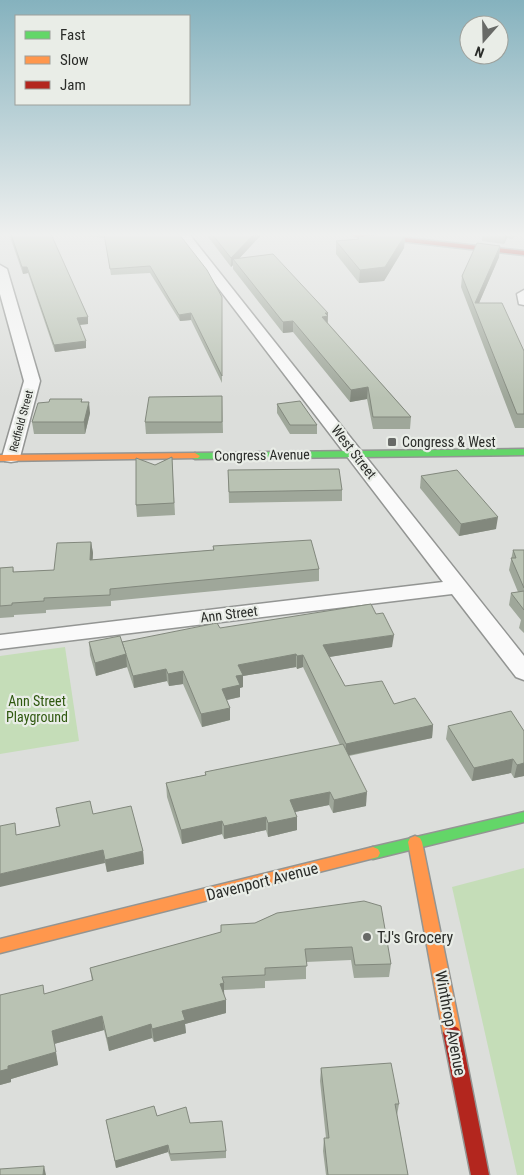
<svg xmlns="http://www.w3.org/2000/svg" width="524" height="1175" font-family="'Roboto Condensed',sans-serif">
<rect width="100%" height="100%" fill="#dcdedb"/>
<!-- green -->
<g fill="#c5ddb8">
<polygon points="65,647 79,741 0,754 0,656"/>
<polygon points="524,868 524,1175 517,1175 452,887"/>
</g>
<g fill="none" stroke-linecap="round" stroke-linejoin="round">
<!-- street casing -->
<g stroke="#939593" stroke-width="3">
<g id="street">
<polygon points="177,234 189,234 524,656 524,680 516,677 452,594 0,649 0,635 443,582"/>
<polygon points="0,265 7,269 40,381 20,457 17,461 11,462 5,461 2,457 24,381 0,294"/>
<polygon points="524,290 524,305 519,304 517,294"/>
</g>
</g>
<!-- fast casing -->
<g stroke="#939593" stroke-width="3">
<g id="fast">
<polygon points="524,449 524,455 195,459 190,456 195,453"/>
<polygon points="524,812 524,822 373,859 368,857 366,853 368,849 373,847"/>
</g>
</g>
<!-- slow casing -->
<g stroke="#939593" stroke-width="3">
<g id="slow">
<polygon points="195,453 200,456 198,458 0,461 0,455"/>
<polygon points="415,836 420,838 422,842 461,1033 458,1038 452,1041 446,1038 443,1033 408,842 410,838"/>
<polygon points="373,847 378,849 380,853 378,857 0,953 0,939"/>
</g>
</g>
<!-- jam casing -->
<g stroke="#939593" stroke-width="3">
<g id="jam">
<polygon points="351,234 370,234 524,251 524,255 354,236"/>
<polygon points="452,1025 458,1028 461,1033 489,1175 471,1175 443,1033 446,1028"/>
</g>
</g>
<!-- street -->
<use href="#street" fill="#fafafa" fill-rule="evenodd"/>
<!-- fast -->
<use href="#fast" fill="#63d668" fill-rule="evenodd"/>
<!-- slow -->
<use href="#slow" fill="#ff974d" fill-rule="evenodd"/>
<!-- jam -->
<use href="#jam" fill="#b3261e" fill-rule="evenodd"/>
</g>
<!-- wall -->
<g fill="#9fa79a">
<polygon points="9,234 51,234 88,317 88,324 79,325 86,348 55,352 28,273 23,274"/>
<polygon points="68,234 179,234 222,297 222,383 191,320 180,321 150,273 111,275 105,238"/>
<polygon points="206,234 262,234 239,258 328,313 328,323 411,417 410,429 373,429 367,399 350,402 293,332 283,333 233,269 233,265 231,267"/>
<polygon points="483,234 515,234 513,239 507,238 504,244 482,241"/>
<polygon points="405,235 404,248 384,281 359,283 336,254 336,241 358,239 358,237"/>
<polygon points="500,246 499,257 479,303 524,351 524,428 515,428 461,287 462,276"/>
<polygon points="222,396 223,433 146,434 145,422"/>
<polygon points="82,399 82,402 90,413 85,434 34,434 32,422"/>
<polygon points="277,404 317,425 317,434 290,434 277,413"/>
<polygon points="172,457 175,515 137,517 136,505 155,465"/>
<polygon points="228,470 342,490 342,501 229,503"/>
<polygon points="421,476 496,529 459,536 420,488"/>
<polygon points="91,542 93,553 92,560 213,550 213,546 319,569 319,581 111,601 111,606 46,610 46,613 14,615 14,617 0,618 0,568 13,567 14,572 54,570"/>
<polygon points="513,550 524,550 524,633 519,628 521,620 509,605 511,593 518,592 509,570"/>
<polygon points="220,628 392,647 329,657 345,686 394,704 433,725 432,738 349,756 366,806 333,813 329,805 295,812 297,817 297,830 268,837 266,830 224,839 222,834 182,844 167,797 166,783 205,775 205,772 340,745 303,667 297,669 296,667 243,676 243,687 240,688 240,697 227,700 230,720 202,727 183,684 169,686 167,681 134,688 126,664 127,667 96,676 90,655 89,642 123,645 122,642"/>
<polygon points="448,726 524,731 524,776 514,778 511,773 472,781 446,739"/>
<polygon points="56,808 93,814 143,851 144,864 107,872 105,863 17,835 59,826"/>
<polygon points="277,913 391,964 389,977 354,978 351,960 306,962 306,979 265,981 265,988 224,990 226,1013 185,1024 186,1033 154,1042 152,1038 109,1051 104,1030 54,1044 58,1065 11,1079 11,1082 0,1085 0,995 44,994 92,981 90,968 255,923"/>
<polygon points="321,1068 399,1104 397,1115 408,1175 326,1175 323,1151 324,1138 326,1138 320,1081"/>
<polygon points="157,1116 190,1123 226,1151 226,1158 171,1161 168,1152 116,1168 106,1120"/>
</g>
<!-- shaded-wall -->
<g fill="#82887d">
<polygon points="254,234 262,234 236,262 233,259 233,265 231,267 231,258"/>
<polygon points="506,234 507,234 507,238 504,244"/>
<polygon points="405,235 404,248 384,281 359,283 360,270"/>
<polygon points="500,246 499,257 476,310 475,303"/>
<polygon points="22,267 27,267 28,273 23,274"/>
<polygon points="191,313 191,320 180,321 179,315"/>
<polygon points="325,313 328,313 327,327 322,317"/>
<polygon points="88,317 88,324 77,325 77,318"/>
<polygon points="293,321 293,332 283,333 283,322"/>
<polygon points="86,341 86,348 55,352 54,345"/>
<polygon points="368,387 367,399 350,402 351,390"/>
<polygon points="89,402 90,413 85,434 84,422"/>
<polygon points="498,517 496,529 459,536 461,524"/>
<polygon points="91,542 93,553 92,572 90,560"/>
<polygon points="394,635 392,647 323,658 323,645"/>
<polygon points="126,654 127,667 96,676 95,663"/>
<polygon points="296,654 296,667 243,676 243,687 240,688 240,697 222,701 222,689 236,676 238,665"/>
<polygon points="303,655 303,667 297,669 297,656"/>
<polygon points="166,669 167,681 134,688 133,676"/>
<polygon points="183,671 183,684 169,686 168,674"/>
<polygon points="230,708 230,720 202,727 201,714"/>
<polygon points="433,725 432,738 345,756 346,744"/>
<polygon points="513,759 511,773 472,781 474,768"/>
<polygon points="524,763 524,776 514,778 517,765"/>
<polygon points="330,792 329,805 290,813 290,800"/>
<polygon points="367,792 366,806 333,813 334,800"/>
<polygon points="266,817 266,830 224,839 224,826"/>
<polygon points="297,817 297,830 268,837 268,823"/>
<polygon points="222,821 222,834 182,844 181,830"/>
<polygon points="103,850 105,863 0,887 0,874"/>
<polygon points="143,851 144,864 107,872 105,860"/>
<polygon points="224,983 224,996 220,984"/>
<polygon points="226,1000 226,1013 185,1024 186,1033 154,1042 152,1029 182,1011"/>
<polygon points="102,1016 104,1030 54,1044 52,1031"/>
<polygon points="151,1024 152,1038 109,1051 107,1038"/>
<polygon points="56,1052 58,1065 11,1079 11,1082 0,1085 0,1071 8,1066"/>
<polygon points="168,1145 168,1152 116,1168 115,1161"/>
<polygon points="44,1166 46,1175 43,1175"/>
</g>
<!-- building -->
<g fill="#b9c2b3" stroke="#82887d">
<polygon points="11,234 51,234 88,317 77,318 86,341 54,345 27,267 22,267"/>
<polygon points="104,234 179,234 207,270 222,297 222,376 191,313 179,315 150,266 110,269"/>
<polygon points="212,234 254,234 231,258"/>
<polygon points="385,234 405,235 385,267 360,270 336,241 359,239 358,237"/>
<polygon points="477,243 500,246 475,303 502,303 524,351 524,414 517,414 462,276"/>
<polygon points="273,254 328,313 325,313 328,316 322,317 411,417 373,417 368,387 351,390 293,321 283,322 233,259"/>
<polygon points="222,396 222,422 145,422 149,397"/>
<polygon points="50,399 82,399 81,402 89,402 84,422 32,422 38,403 49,402"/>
<polygon points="300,401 317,425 290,425 277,404"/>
<polygon points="172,457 174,503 136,505 136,458 155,465"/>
<polygon points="339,469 342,490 229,492 228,470"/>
<polygon points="457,470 498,517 461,524 421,476"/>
<polygon points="311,540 319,569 110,589 110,595 44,598 44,601 12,603 12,605 0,606 0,568 13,567 13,572 54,570 57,543 91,542 90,560 214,550 213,546"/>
<polygon points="513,550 524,550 524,588 511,558 516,558"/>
<polygon points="524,591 524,610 511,593"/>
<polygon points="371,604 376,614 383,613 394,635 323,645 345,686 382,681 394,704 415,698 433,725 346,744 303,655 297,656 296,654 238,665 243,675 236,676 240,685 222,689 230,708 201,714 183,671 168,674 166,669 133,676 122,642 217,623 220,628"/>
<polygon points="120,636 126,654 95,663 89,642"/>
<polygon points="511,711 524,731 524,763 517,765 513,759 474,768 448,726"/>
<polygon points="343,744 367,792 334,800 330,792 290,800 297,817 268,823 266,817 224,826 222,821 181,830 166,783 206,775 205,772"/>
<polygon points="90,801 93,814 131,806 143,851 105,860 103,850 0,874 0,826 15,823 16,835 60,826 56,808"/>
<polygon points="364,901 381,906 391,964 355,965 352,947 305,949 307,966 265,968 265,975 222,977 224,983 220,984 226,1000 182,1011 185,1020 152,1029 151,1024 107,1038 102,1016 52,1031 56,1052 8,1066 8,1069 0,1071 0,995 43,985 44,994 93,980 90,968 221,932 221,925 255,923 277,913"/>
<polygon points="391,1063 399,1104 395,1104 408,1175 328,1175 324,1138 329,1138 321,1068"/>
<polygon points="154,1106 157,1116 186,1107 190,1123 222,1121 226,1151 170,1154 168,1145 115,1161 106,1120"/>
<polygon points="44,1166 43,1175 0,1175 0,1169"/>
</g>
<!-- sky -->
<linearGradient id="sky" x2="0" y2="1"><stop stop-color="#85b2be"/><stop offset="0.59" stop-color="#eff0ef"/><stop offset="1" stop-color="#eff0ef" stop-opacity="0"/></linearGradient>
<rect width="524" height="398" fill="url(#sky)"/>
<!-- markers -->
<g fill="#686a67" stroke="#e9ede7" stroke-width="2">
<rect x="387" y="437" width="10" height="10" rx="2.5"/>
<circle cx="367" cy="937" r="5"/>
</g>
<g text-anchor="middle" stroke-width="4.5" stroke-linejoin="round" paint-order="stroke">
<!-- far-street labels -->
<g font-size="11" fill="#2a2c29" stroke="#e9ede7">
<text transform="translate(21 421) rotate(-75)" y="4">Redfield Street</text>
</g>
<!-- poi labels -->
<g font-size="14" fill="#2a2c29" stroke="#e9ede7" text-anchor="start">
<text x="402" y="447">Congress &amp; West</text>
</g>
<!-- street labels -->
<g font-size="14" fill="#2a2c29" stroke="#e9ede7">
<text transform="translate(354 452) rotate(52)" y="5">West Street</text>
<text transform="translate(262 455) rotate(-1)" y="5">Congress Avenue</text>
<text transform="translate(229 614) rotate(-7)" y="5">Ann Street</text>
</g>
<!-- park labels -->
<g font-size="14" fill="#2f580f" stroke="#e9ede7">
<text x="37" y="706">Ann Street<tspan x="37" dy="16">Playground</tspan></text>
</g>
<!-- near-street labels -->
<g font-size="16" fill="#2a2c29" stroke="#e9ede7">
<text transform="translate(262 881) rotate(-14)" y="6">Davenport Avenue</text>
<text transform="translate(451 1023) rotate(79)" y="6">Winthrop Avenue</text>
</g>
<!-- near-poi labels -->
<g font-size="16" fill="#2a2c29" stroke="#e9ede7" text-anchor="start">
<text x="377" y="943">TJ's Grocery</text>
</g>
</g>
<!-- legend -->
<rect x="15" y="15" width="175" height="90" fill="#e9ede7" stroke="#9da09b"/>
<rect x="25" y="31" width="25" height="8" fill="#63d668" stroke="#9da09b"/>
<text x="60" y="40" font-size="15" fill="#2a2c29">Fast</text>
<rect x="25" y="56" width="25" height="8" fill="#ff974d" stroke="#9da09b"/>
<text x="60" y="65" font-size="15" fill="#2a2c29">Slow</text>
<rect x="25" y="81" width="25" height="8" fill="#b3261e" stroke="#9da09b"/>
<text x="60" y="90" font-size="15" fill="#2a2c29">Jam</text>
<!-- north arrow -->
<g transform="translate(484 40) rotate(200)"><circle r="24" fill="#e9ede7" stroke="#9da09b"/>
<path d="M0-4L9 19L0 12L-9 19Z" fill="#686a67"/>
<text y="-8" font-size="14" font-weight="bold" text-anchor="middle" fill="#2a2c29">N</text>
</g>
</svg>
